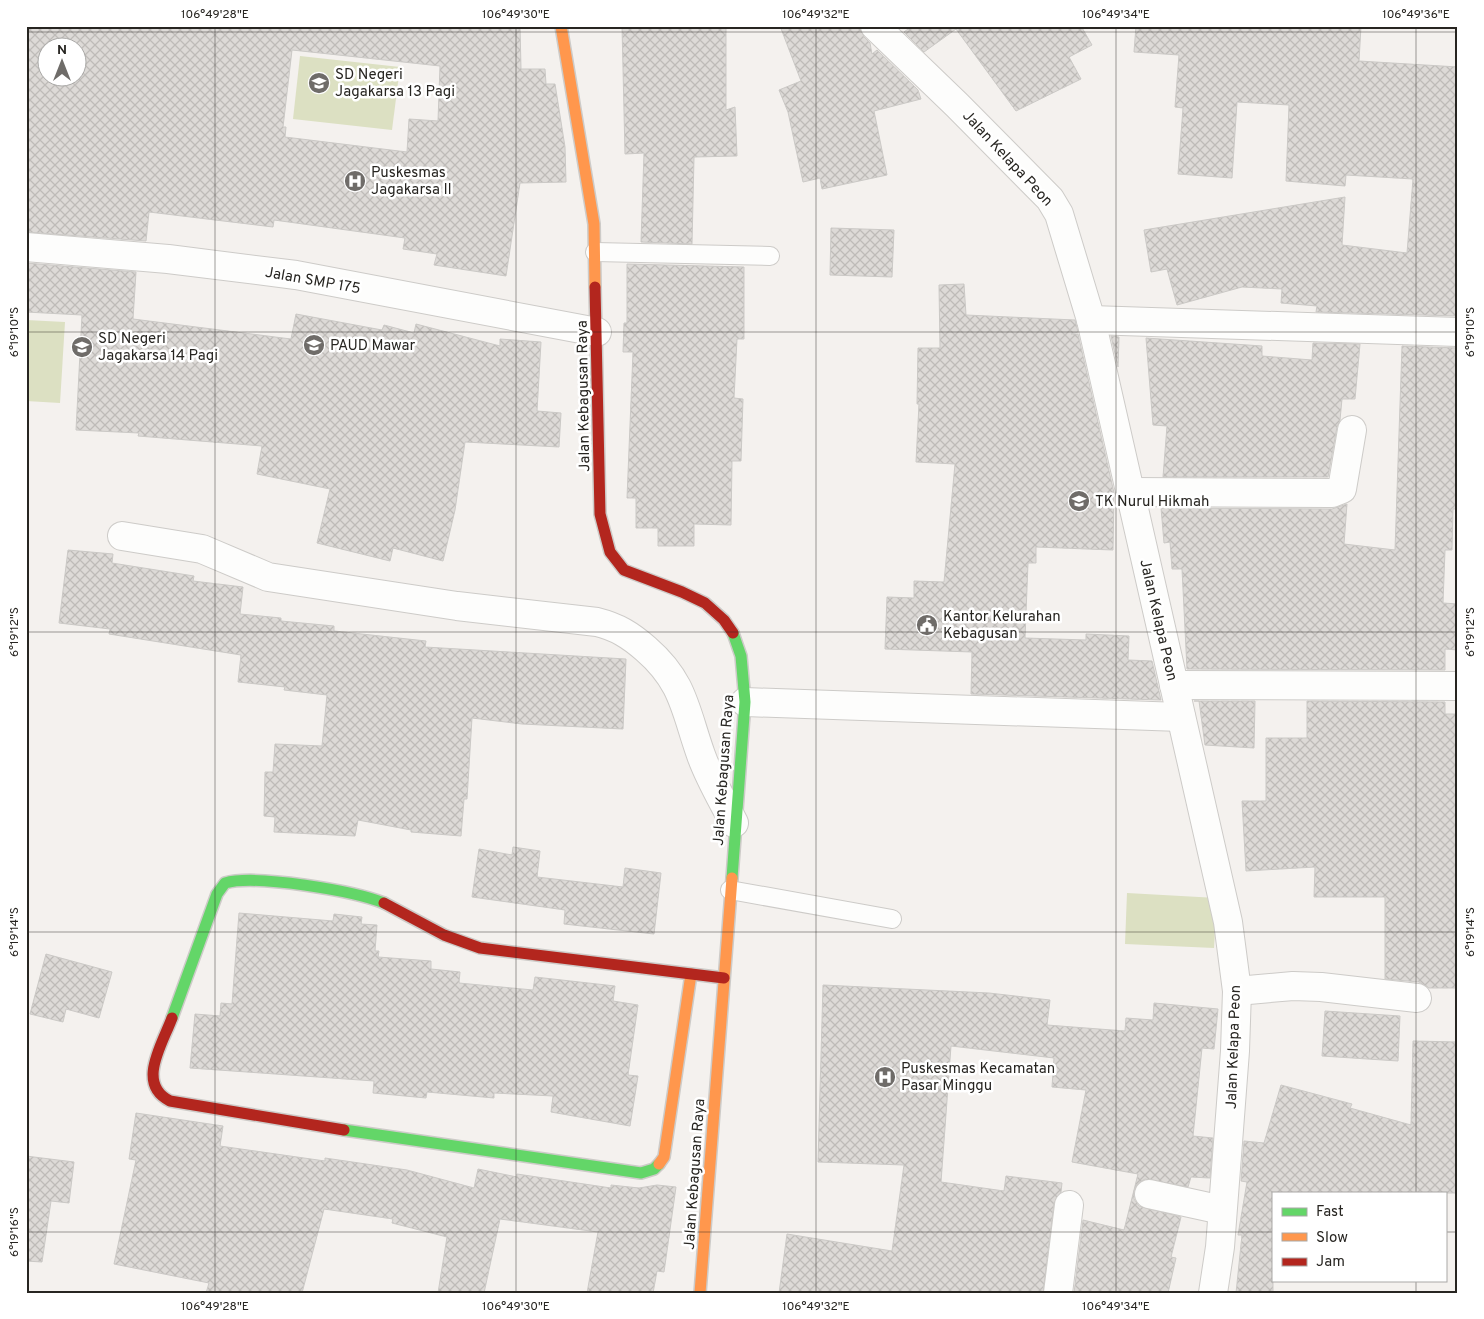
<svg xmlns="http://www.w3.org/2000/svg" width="1484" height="1319" font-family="Overpass,sans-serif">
<defs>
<pattern id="building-cross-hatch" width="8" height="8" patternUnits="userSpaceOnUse" patternTransform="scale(1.25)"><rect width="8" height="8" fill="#dddad7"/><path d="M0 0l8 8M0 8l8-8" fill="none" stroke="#bebbb8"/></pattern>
</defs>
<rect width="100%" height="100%" fill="#f4f1ee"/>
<!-- park -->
<g fill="#dce0c2">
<polygon points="300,56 400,67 392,130 293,119"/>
<polygon points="26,320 65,322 60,403 26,401"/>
<polygon points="1127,893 1217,898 1214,948 1125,944"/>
</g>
<!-- building -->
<g fill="url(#building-cross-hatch)" stroke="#cbc9c6" fill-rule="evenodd">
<path d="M 26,26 L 520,26 L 521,69 L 545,69 L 546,84 L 555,84 L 565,147 L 566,182 L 520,183 L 506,276 L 434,265 L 437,254 L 403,249 L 405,238 L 274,220 L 273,227 L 149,212 L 146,241 L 26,232 ZM 48,48 L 78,48 L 78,78 L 48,78 ZM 292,50 L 440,66 L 438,121 L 409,119 L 407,152 L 285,137 L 286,127 L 283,127 Z"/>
<polygon points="622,26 726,26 726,110 735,107 737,156 694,157 692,244 641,242 644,153 625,154"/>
<polygon points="780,26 860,26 864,37 870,43 872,54 877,50 918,90 921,99 874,111 887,175 822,189 820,178 803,182 788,112 779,90 801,81"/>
<polygon points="912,26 1081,26 1092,45 1069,57 1081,79 1016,111 956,29 924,52 904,32"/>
<polygon points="1136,26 1361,26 1359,61 1458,67 1458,316 1316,312 1317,306 1281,303 1282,289 1242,287 1177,305 1167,269 1151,272 1144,230 1345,197 1342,245 1407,253 1413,179 1346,175 1345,186 1286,181 1289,105 1237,102 1232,178 1178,174 1183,108 1175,107 1179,55 1134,52"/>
<polygon points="831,228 894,230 892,277 830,275"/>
<polygon points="26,263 136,272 133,319 291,339 296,314 382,330 384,325 414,333 416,324 500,346 500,339 541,342 537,411 561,413 559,447 465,442 455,510 443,561 393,548 390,561 317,543 330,489 257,474 262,446 138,436 139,433 76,430 82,315 26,312"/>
<polygon points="627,264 744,267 744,339 737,339 734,398 743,399 741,461 732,461 731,525 694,524 694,546 658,546 658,528 636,528 636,498 627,498 633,352 623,352 624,323 627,323"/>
<polygon points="964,284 966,315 1075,320 1078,332 1071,334 1078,334 1114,493 1113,550 1036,547 1036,563 1028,563 1025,638 1086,640 1086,634 1129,636 1128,660 1152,661 1161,700 971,694 972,652 885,649 887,597 914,598 914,581 944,582 955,464 916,462 919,404 917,404 918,348 940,348 939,285"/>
<polygon points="1111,336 1119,337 1118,367"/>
<polygon points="1146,338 1262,346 1262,356 1312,360 1313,343 1360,344 1355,399 1342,399 1340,420 1337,427 1328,477 1163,477 1167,426 1153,425"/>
<polygon points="1402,346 1458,348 1458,509 1453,509 1452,550 1445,550 1443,603 1458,604 1458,650 1445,649 1445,670 1187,669 1182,569 1172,569 1170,542 1164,543 1161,508 1332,509 1347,504 1344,544 1395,550"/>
<polygon points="68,550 113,554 112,563 194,576 193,581 243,587 240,614 281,618 281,621 334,626 334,631 426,641 425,647 626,659 623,729 522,724 472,718 467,799 464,799 461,836 411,832 411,830 358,820 355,836 274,832 275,817 264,816 265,772 273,772 275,744 322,746 327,695 284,690 285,687 238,682 241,655 109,634 110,629 59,623"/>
<polygon points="1194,701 1255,701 1254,748 1205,745 1199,701"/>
<polygon points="1307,701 1445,702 1445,714 1458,714 1458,988 1429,988 1419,982 1385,979 1385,897 1314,897 1315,867 1246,871 1242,801 1266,801 1266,738 1307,738"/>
<polygon points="513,847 540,851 537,877 623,887 625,868 661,873 654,934 564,924 565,910 472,897 479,849 512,855"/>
<polygon points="239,913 333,921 334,914 362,917 361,924 377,925 375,951 379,951 378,957 431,961 431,969 460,972 459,983 533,990 535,977 615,986 613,1001 638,1005 628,1075 638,1076 630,1126 551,1112 553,1096 494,1093 494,1098 427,1092 426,1098 373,1093 374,1081 190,1068 195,1014 220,1016 221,1003 232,1004"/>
<polygon points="46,954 112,972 99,1018 66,1009 63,1022 30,1014"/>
<polygon points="823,985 989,993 1050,1000 1047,1025 1125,1031 1126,1018 1153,1020 1154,1003 1218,1009 1214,1049 1202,1048 1193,1136 1213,1138 1210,1178 1191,1177 1188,1187 1145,1179 1138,1183 1134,1191 1134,1199 1139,1206 1181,1217 1171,1257 1176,1258 1168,1293 1074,1293 1083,1220 1124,1230 1138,1174 1072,1162 1086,1090 1052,1087 1054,1058 951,1046 941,1182 1004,1191 1006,1176 1062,1183 1061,1192 1054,1203 1043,1293 779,1293 787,1234 892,1251 904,1165 818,1162"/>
<polygon points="1325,1011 1400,1016 1398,1061 1322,1056"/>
<polygon points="1413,1041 1458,1042 1458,1193 1273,1193 1273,1293 1236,1293 1242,1235 1238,1235 1247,1182 1241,1181 1244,1141 1264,1143 1281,1085 1352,1104 1350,1108 1411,1125"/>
<polygon points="136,1113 223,1126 220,1146 325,1161 325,1158 407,1170 474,1188 478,1169 517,1177 517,1174 611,1188 611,1185 639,1188 657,1185 676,1187 664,1272 657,1271 653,1293 587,1293 598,1232 500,1219 484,1293 438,1293 447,1237 392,1223 393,1219 324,1209 302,1293 206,1293 209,1283 114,1264 136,1160 129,1159"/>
<polygon points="26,1156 74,1162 69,1203 51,1201 42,1262 26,1261"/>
</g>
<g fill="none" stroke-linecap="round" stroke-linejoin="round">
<!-- lane casing -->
<g stroke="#cdcbc8" stroke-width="20">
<g id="lane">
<polyline points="595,252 770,256"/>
<polyline points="730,890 892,919"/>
</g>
</g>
<!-- street casing -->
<g stroke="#cdcbc8" stroke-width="30">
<g id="street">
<polyline points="875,26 957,105 1050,199 1059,214 1091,320 1228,922 1237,991 1235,1051 1220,1247 1213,1293"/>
<polyline points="26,247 168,259 296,275 597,332"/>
<polyline points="1091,320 1458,332"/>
<polyline points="1130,492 1332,493 1342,489 1352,430"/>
<path d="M 122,536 L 202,549 L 268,577 L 457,606 L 597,622 C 617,627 630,635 646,649 C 684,682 685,710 701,755 C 709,778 723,801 734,823"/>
<polyline points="1174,685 1458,686"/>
<polyline points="745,702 1181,717"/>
<polyline points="1237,991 1293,986 1321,987 1417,998"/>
<polyline points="1149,1194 1222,1210"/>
<polyline points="1058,1293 1069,1205"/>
</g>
</g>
<!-- fast casing -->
<g stroke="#cdcbc8" stroke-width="14">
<g id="fast">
<polyline points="732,878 745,702 741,656 733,633"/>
<path d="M 172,1018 L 217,894 L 225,883 C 256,874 354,891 384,903"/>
<polyline points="344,1130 641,1173 654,1169 659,1164"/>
</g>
</g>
<!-- slow casing -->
<g stroke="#cdcbc8" stroke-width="14">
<g id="slow">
<polyline points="561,26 594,224 595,287"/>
<polyline points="659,1164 664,1157 691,974"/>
<polyline points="700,1293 732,878"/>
</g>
</g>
<!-- jam casing -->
<g stroke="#cdcbc8" stroke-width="14">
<g id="jam">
<polyline points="595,287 600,514 610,552 624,570 682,592 705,603 724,620 733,633"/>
<polyline points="384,903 444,935 480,948 724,978"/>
<path d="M 172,1018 C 162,1045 136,1084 170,1101 L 344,1130"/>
</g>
</g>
<!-- lane -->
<use href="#lane" stroke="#fdfdfc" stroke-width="18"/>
<!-- street -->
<use href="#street" stroke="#fdfdfc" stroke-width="28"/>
<!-- fast -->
<use href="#fast" stroke="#63d668" stroke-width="11"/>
<!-- slow -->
<use href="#slow" stroke="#ff974d" stroke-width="11"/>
<!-- jam -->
<use href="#jam" stroke="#b3261e" stroke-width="11"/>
</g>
<!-- ticks -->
<path fill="none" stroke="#272521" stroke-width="1" stroke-opacity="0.45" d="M 215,26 L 215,1293M 516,26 L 516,1293M 816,26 L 816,1293M 1116,26 L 1116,1293M 1416,26 L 1416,1193M 26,32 L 1458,32M 26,332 L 1458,332M 26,632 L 1458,632M 26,932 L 1458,932M 26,1232 L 1273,1232M 1445,1232 L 1458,1232M 1416,1280 L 1416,1293"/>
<!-- icons -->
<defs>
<g id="school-disc" transform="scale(1.125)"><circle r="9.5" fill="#6f6c69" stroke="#fff"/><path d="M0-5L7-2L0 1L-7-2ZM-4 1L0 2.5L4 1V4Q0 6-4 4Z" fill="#fff"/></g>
<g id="hospital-disc" transform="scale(1.125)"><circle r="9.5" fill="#6f6c69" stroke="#fff"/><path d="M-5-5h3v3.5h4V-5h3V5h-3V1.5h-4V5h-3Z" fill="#fff"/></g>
<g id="civic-disc" transform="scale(1.125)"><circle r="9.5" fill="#6f6c69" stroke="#fff"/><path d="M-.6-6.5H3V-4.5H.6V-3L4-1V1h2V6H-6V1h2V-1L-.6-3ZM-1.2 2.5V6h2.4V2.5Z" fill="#fff"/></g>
</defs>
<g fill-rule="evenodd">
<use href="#school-disc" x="319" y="83"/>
<use href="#hospital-disc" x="355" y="181"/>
<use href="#school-disc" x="314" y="345"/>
<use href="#school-disc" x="82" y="347"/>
<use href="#school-disc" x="1079" y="501"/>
<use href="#civic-disc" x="927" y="625"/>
<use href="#hospital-disc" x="885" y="1077"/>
</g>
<g text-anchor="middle" stroke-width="5" stroke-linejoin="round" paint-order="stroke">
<!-- poi labels -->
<g font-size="15" fill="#272521" stroke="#fff" text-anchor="start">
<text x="335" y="79">SD Negeri<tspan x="335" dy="17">Jagakarsa 13 Pagi</tspan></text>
<text x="371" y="177">Puskesmas<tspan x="371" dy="17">Jagakarsa II</tspan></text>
<text x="98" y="343">SD Negeri<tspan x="98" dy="17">Jagakarsa 14 Pagi</tspan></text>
<text x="330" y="350">PAUD Mawar</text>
<text x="1095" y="506">TK Nurul Hikmah</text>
<text x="943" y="621">Kantor Kelurahan<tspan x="943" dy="17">Kebagusan</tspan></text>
<text x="901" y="1073">Puskesmas Kecamatan<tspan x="901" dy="17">Pasar Minggu</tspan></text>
</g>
<!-- street labels -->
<g font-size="15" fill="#272521" stroke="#fff">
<text transform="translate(1008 158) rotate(47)" y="5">Jalan Kelapa Peon</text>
<text transform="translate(313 280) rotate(10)" y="5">Jalan SMP 175</text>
<text transform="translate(583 396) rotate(-91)" y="5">Jalan Kebagusan Raya</text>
<text transform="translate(1159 620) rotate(77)" y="5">Jalan Kelapa Peon</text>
<text transform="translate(723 770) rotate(-86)" y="5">Jalan Kebagusan Raya</text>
<text transform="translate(1233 1047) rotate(-88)" y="5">Jalan Kelapa Peon</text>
<text transform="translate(694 1174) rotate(-86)" y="5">Jalan Kebagusan Raya</text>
</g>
</g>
<!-- border -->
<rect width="1484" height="1319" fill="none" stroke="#ffffff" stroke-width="55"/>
<!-- legend -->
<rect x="1272" y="1192" width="175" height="90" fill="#ffffff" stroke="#a9a8a6"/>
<rect x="1282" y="1208" width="25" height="8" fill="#63d668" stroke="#a9a8a6"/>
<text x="1316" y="1216" font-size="15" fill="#272521">Fast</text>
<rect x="1282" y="1233" width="25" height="8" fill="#ff974d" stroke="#a9a8a6"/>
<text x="1316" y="1242" font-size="15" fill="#272521">Slow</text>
<rect x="1282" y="1258" width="25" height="8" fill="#b3261e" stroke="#a9a8a6"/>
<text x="1316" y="1266" font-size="15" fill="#272521">Jam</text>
<!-- north arrow -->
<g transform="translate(62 62)"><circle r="24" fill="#ffffff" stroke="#a9a8a6"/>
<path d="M0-4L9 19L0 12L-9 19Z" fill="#6f6c69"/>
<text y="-8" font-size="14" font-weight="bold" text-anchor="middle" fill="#272521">N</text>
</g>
<rect x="28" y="28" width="1428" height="1264" fill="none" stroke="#272521" stroke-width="2"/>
<g font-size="12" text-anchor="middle" fill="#272521">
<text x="215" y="18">106°49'28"E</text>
<text x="516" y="18">106°49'30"E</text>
<text x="816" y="18">106°49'32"E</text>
<text x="1116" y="18">106°49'34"E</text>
<text x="1416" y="18">106°49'36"E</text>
<text transform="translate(14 332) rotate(-90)" y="4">6°19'10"S</text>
<text transform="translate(1470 332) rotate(-90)" y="4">6°19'10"S</text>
<text transform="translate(14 632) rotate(-90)" y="4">6°19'12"S</text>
<text transform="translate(1470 632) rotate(-90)" y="4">6°19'12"S</text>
<text transform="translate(14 932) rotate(-90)" y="4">6°19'14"S</text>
<text transform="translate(1470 932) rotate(-90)" y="4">6°19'14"S</text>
<text transform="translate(14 1232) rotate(-90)" y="4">6°19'16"S</text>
<text x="215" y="1310">106°49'28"E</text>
<text x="516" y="1310">106°49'30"E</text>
<text x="816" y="1310">106°49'32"E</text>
<text x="1116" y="1310">106°49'34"E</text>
</g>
</svg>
